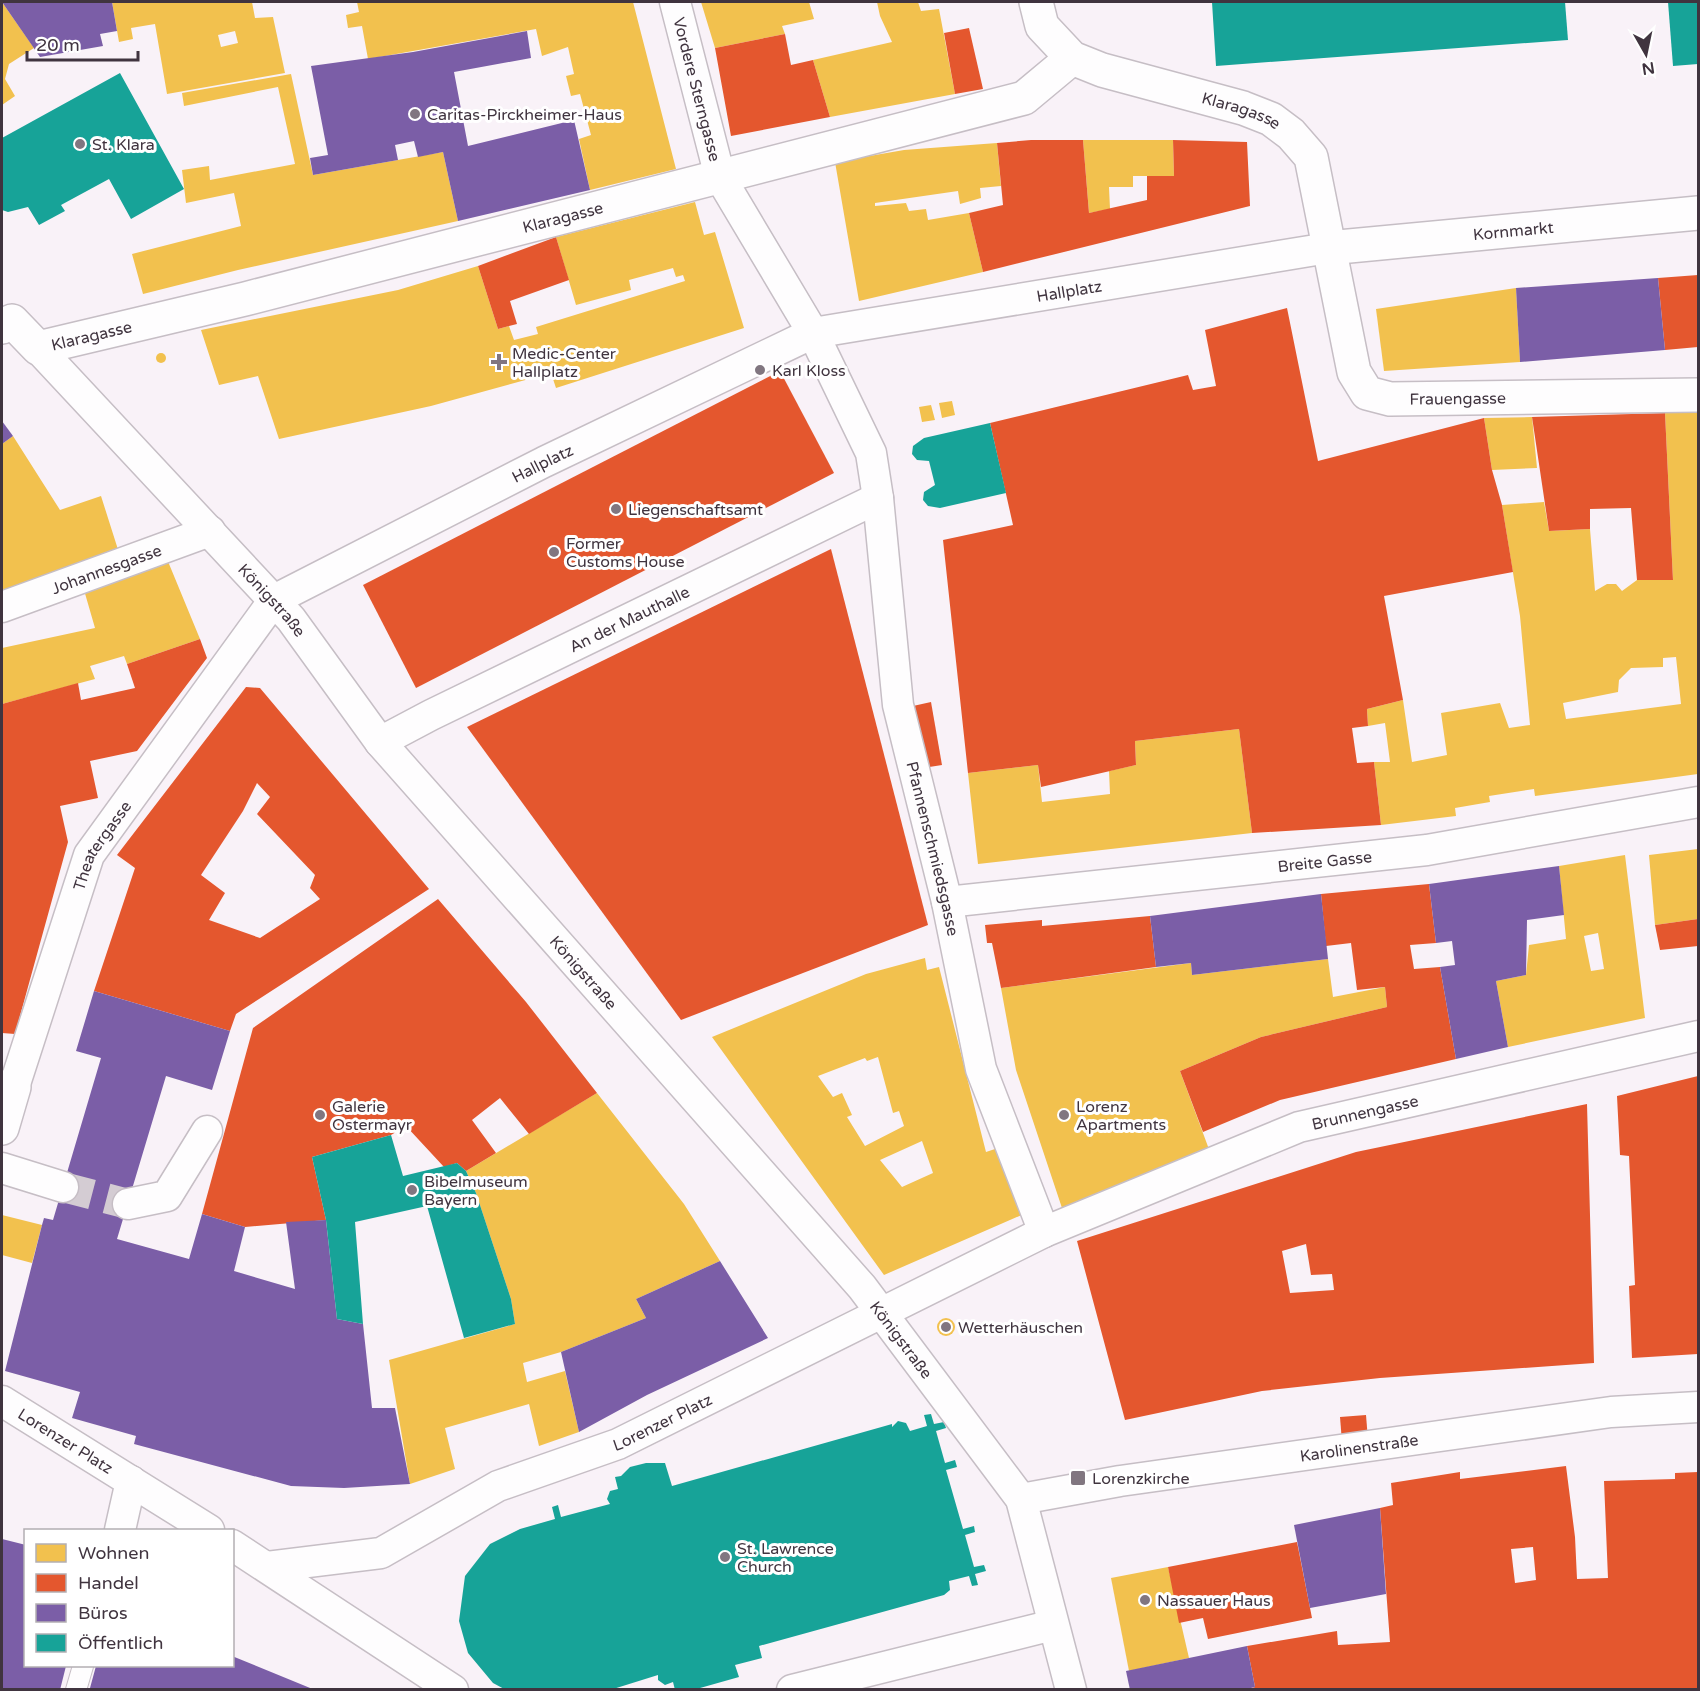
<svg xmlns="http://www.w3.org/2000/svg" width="1700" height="1691" font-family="'Varela Round',sans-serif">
<rect width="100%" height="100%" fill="#f9f2f8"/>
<!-- homes -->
<g fill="#f2c14e" fill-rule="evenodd">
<polygon points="2,2 34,48 9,64 5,79 15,96 2,105"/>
<path d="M 112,2 L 252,2 L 255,18 L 273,17 L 285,73 L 167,94 L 155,24 L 131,28 L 133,39 L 119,42 ZM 235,31 L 238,43 L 221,47 L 218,35 Z"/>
<polygon points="357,2 633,2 676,169 590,190 579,139 591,135 580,94 571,96 566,76 574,74 568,47 542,56 536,29 368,59 362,26 348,28 346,15 359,12"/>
<polygon points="701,2 809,2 814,19 782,26 785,34 715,48"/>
<polygon points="877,2 918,2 921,11 939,9 955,94 830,117 813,60 892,42 880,16"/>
<polygon points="291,74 313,175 443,152 458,221 238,270 143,294 132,254 241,226 234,193 186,203 182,170 209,166 210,180 295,164 278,87 184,106 182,93"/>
<polygon points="1083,140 1173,140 1174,176 1133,176 1133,187 1109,187 1110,209 1089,213"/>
<polygon points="997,143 1001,186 980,188 981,198 960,204 958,191 875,203 875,206 906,203 909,211 926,209 928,220 969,213 983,272 859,301 835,162 904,150"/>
<polygon points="695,202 704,235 715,232 744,328 556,388 551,373 431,406 279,439 258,376 219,385 201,330 398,290 478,266 498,329 509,326 514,340 538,334 536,327 685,281 683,275 676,277 673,268 629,280 631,290 576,305 556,237"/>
<polygon points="1516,288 1520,362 1384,371 1376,309"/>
<circle cx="161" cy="358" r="5"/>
<polygon points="952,401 955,415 942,418 939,403"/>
<polygon points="931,405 935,420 922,422 919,407"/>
<path d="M 1665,413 L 1698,413 L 1698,774 L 1535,796 L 1534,789 L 1489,796 L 1490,802 L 1455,808 L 1456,816 L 1381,825 L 1374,762 L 1390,762 L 1385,723 L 1368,726 L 1367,709 L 1403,700 L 1412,762 L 1447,755 L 1441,713 L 1500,703 L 1509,728 L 1530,725 L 1520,616 L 1502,505 L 1544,502 L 1549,531 L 1590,529 L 1595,591 L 1607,584 L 1616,584 L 1622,591 L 1637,580 L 1673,580 ZM 1676,657 L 1681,704 L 1566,719 L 1563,703 L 1618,692 L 1619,680 L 1631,668 L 1663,667 L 1663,658 Z"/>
<polygon points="1532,417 1537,468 1492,470 1484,418"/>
<polygon points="13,436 60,510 101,496 121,559 2,598 2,444"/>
<polygon points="167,559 200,639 127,664 124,656 90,666 95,679 2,704 2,648 95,628 84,590"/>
<polygon points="1239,729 1252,833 978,864 968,773 1038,765 1042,802 1110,794 1109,771 1136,765 1135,741"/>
<polygon points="1698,849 1698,919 1655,925 1649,855"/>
<path d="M 1625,855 L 1645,1018 L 1508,1047 L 1496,981 L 1526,975 L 1529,945 L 1566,939 L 1559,866 ZM 1598,933 L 1604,969 L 1591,971 L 1584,936 Z"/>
<path d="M 925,958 L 927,970 L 939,967 L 986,1152 L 998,1148 L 1024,1214 L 884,1275 L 712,1037 L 866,974 ZM 878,1057 L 893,1113 L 899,1111 L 904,1126 L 865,1146 L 847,1117 L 852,1115 L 842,1093 L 833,1097 L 818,1076 L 865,1058 L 867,1061 ZM 922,1141 L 933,1173 L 902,1187 L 880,1160 Z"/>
<polygon points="1328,959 1333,997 1385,987 1387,1007 1261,1037 1180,1071 1210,1152 1062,1208 1016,1070 1001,988 1191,963 1192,975"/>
<polygon points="597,1093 684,1204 720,1261 636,1299 646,1318 561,1352 523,1363 527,1382 565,1371 579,1432 539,1446 529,1404 445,1428 455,1469 410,1484 389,1360 515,1324 511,1299 476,1193 466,1171"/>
<polygon points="2,1215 42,1225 32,1263 2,1255"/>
<circle cx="946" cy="1327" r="9"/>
<polygon points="1168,1567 1189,1658 1129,1671 1111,1578"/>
</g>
<!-- shops -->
<g fill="#e4572e" fill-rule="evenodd">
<polygon points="969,28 983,89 955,94 944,33"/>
<polygon points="785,34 791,65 813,60 830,117 731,136 715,48"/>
<polygon points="1031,140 1083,140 1089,213 1147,200 1147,176 1174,176 1173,140 1247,142 1250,206 983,272 969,213 1003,205 997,143"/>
<polygon points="556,237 569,280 510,301 517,324 498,329 478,266"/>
<polygon points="1698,275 1698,347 1665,350 1658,278"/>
<polygon points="1287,308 1318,461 1484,418 1492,470 1502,505 1513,572 1384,596 1403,700 1367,709 1368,726 1352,728 1357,763 1374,762 1381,825 1252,833 1239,729 1135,741 1136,765 1041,787 1038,765 968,773 943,540 1013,525 990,423 1188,375 1193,390 1216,386 1205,330"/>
<polygon points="780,371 834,473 416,688 363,585"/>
<polygon points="1665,413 1673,580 1637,580 1631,508 1590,509 1590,529 1549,531 1532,417"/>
<polygon points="831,549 928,925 681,1020 467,727"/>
<polygon points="200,639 207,658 137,751 90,761 98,798 60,806 68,842 15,1034 2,1033 2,704 78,683 81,700 135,688 127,664"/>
<path d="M 246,687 L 260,688 L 429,889 L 236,1014 L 230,1031 L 94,991 L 135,868 L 117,855 ZM 257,783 L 270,797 L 257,814 L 315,875 L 310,888 L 320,899 L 260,938 L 209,920 L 225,893 L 201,875 L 243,811 Z"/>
<polygon points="931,702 942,765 923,768 913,706"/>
<polygon points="1429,884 1436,943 1410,945 1414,969 1440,967 1456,1059 1280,1100 1203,1132 1180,1071 1261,1037 1387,1007 1385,987 1357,990 1351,943 1326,946 1321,894"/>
<polygon points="438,899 526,1002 597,1093 529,1134 500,1098 472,1120 496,1153 466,1171 457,1163 444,1167 406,1126 391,1135 312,1157 326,1220 245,1227 202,1214 253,1028"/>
<polygon points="1150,916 1156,967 1001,988 992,943 987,943 985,925 1042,920 1042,926"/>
<polygon points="1698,919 1698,946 1660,950 1655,925"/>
<polygon points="1698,1076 1698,1354 1632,1358 1629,1286 1635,1285 1629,1156 1620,1155 1617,1096"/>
<path d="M 1587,1104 L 1594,1363 L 1380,1378 L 1262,1391 L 1125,1420 L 1077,1241 L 1356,1152 ZM 1306,1244 L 1311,1275 L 1332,1274 L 1334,1290 L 1290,1293 L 1282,1251 Z"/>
<polygon points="1366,1415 1368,1440 1342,1442 1340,1417"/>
<path d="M 1566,1466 L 1575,1537 L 1577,1579 L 1608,1578 L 1604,1481 L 1675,1479 L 1675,1473 L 1698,1472 L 1698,1689 L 1249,1689 L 1255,1687 L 1247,1646 L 1337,1631 L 1338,1645 L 1390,1642 L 1380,1508 L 1393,1505 L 1391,1483 L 1460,1472 L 1460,1479 ZM 1533,1547 L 1536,1580 L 1515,1583 L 1511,1549 Z"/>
<polygon points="1297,1542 1312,1618 1208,1639 1203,1618 1179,1623 1168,1567"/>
</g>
<!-- offices -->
<g fill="#7b5ea7">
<polygon points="2,2 112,2 117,31 100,34 103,46 40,57"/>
<polygon points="527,31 531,58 454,72 468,146 574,120 590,190 458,221 443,152 418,157 414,141 395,145 398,160 313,175 310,158 328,155 311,66 413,52"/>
<polygon points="1658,278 1665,350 1520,362 1516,288"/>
<polygon points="2,421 13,436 2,444"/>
<polygon points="1559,866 1564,915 1527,920 1526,975 1496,981 1508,1047 1456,1059 1440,967 1455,965 1452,941 1436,943 1429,884"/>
<polygon points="1321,894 1328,959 1192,975 1191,963 1156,967 1150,916"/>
<polygon points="94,991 230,1031 212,1090 166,1076 117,1239 189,1259 202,1214 245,1227 234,1271 295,1289 286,1222 326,1220 337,1319 363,1324 372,1408 395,1408 410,1484 344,1488 291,1486 134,1444 136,1436 72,1418 80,1392 5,1371 42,1225 44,1218 53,1220 101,1058 76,1051"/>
<polygon points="720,1261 768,1338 647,1395 579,1432 561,1352 646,1318 636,1299"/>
<polygon points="1380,1508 1386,1594 1310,1608 1294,1525"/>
<polygon points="2,1539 26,1545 26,1666 66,1666 60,1690 2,1690"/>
<polygon points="1247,1646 1255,1687 1243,1690 1130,1690 1126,1671"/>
<polygon points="232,1656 315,1690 90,1688 96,1666 232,1666"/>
</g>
<!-- public -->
<g fill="#17a398">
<polygon points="1212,2 1565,2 1568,40 1216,66"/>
<polygon points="1668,2 1698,2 1698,64 1673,66"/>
<polygon points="120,73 184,189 131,219 109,179 61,205 65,211 39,225 28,207 8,212 2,210 2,138"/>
<polygon points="990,423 1006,493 940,508 928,506 923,500 924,492 935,485 929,461 917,460 912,454 913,446 924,438"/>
<polygon points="391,1135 403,1176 457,1163 466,1171 476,1193 511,1299 515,1324 464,1338 427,1206 355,1222 363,1324 337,1319 326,1220 312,1157"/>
<polygon points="931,1414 934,1424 944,1422 946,1428 936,1431 945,1463 955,1460 957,1467 946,1470 963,1529 974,1526 975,1532 965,1535 974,1567 984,1565 986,1571 975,1574 978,1585 972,1586 969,1576 949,1581 950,1590 944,1595 759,1646 762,1658 735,1665 739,1677 693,1690 675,1690 673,1682 665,1685 658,1680 658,1675 610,1690 506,1690 493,1683 468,1653 459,1621 465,1576 490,1544 520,1529 555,1519 552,1507 558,1505 561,1517 610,1504 607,1499 610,1491 618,1489 615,1477 621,1476 630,1467 646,1463 665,1463 672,1486 885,1426 892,1424 892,1427 898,1421 906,1423 910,1431 927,1426 924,1415"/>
</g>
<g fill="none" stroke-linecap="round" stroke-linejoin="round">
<!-- pedestrian-tunnel -->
<polyline stroke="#d4ccd3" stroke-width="30" stroke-dasharray="30 15" stroke-linecap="butt" points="63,1187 128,1204"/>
<!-- service casing -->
<g stroke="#c6bec5" stroke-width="22">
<polyline id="service" points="76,1690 83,1666"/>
</g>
<!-- pedestrian casing -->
<g stroke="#c6bec5" stroke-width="33">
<g id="pedestrian">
<path id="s1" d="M 675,2 L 720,177 L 813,333 L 871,453 L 878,498 L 898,705 L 947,902 L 981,1069 L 1044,1232"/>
<path id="s2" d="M 38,348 L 291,619 L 380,742 L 862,1287 L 1021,1499 L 1071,1690"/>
<path id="s3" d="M 2,607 L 210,531"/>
<path id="s4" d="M 380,742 L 431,715 L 878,498"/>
<path id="s5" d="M 947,902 L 1427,850 L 1698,802"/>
<path id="s6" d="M 14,1087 L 89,855 L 274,600 L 544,462 L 813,333 L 1328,248"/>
<polyline points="2,1168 63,1187"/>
<polyline points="128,1204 167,1196 207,1131"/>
<path id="s7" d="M 2,1401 L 209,1530"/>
<path id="s8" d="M 1021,1499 L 1120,1481 L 1611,1412 L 1698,1407"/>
<polyline points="120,1530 131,1481"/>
<polyline points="232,1545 453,1690"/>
<path id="s9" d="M 267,1567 L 381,1553 L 498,1486 L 618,1444 L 1044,1232 L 1299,1127 L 1698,1036"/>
<polyline points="792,1690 1053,1625"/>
</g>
</g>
<!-- minor casing -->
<g stroke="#c6bec5" stroke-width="36">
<g id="minor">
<path id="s10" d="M 1036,2 L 1042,26 L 1072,58 L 1102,70 L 1243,108 L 1271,119 L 1291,134 L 1311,157 L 1354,372 L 1367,393 L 1390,399 L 1698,395"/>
<path id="s11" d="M 1328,248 L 1698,213"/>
<path id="s12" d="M 2,327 L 12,321 L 38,348 L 245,299 L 1024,98 L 1072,58"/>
<polyline points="2,1087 14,1087 2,1128"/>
</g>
</g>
<!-- service -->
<use href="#service" stroke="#fefdfe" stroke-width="20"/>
<!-- pedestrian -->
<use href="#pedestrian" stroke="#fefdfe" stroke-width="30"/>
<!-- minor -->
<use href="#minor" stroke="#fefdfe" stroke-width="33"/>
</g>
<!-- markers -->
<g fill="#817680" stroke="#fff" stroke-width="2">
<circle cx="415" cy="114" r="6"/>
<circle cx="80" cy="144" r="6"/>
<path d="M496 353h6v6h6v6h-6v6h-6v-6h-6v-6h6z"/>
<circle cx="760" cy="370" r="6"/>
<circle cx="616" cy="509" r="6"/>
<circle cx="554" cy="552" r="6"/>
<circle cx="320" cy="1115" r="6"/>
<circle cx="1064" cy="1115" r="6"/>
<circle cx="412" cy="1190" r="6"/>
<circle cx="946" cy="1327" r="6"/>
<rect x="1070" y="1470" width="16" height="16" rx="3"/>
<circle cx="725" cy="1557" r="6"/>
<circle cx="1145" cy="1600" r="6"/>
</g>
<g text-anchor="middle" stroke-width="6" stroke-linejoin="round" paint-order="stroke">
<!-- street labels -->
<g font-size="16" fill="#40343f" stroke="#fff">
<text dy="6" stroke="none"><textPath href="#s1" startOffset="90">Vordere Sterngasse</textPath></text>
<text dy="6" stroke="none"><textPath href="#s10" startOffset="246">Klaragasse</textPath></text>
<text dy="6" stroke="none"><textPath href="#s12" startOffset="590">Klaragasse</textPath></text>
<text dy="6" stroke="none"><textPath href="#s11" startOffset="186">Kornmarkt</textPath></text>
<text dy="6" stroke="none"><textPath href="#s6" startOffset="1420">Hallplatz</textPath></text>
<text dy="6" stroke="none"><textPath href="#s12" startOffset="104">Klaragasse</textPath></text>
<text dy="6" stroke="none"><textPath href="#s10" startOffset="668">Frauengasse</textPath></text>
<text dy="6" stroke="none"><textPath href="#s6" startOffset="860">Hallplatz</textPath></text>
<text dy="6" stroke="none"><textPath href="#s3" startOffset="111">Johannesgasse</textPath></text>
<text dy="6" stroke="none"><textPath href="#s2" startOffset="344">Königstraße</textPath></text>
<text dy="6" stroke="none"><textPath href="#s4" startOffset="278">An der Mauthalle</textPath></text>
<text dy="6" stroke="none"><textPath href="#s6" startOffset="258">Theatergasse</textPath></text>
<text dy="6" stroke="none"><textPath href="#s1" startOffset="897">Pfannenschmiedsgasse</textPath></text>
<text dy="6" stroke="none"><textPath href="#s5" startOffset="380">Breite Gasse</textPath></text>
<text dy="6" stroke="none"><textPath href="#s2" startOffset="830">Königstraße</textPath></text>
<text dy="6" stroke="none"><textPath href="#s9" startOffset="1196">Brunnengasse</textPath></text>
<text dy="6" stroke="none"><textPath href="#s2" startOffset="1316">Königstraße</textPath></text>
<text dy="6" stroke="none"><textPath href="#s9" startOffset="426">Lorenzer Platz</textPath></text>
<text dy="6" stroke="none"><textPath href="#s7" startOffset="75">Lorenzer Platz</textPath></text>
<text dy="6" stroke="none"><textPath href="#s8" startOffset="342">Karolinenstraße</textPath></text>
</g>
<!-- poi labels -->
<g font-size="16" fill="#40343f" stroke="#fff" text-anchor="start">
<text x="427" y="120">Caritas-Pirckheimer-Haus</text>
<text x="92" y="150">St. Klara</text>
<text x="512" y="359">Medic-Center<tspan x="512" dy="18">Hallplatz</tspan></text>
<text x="772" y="376">Karl Kloss</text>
<text x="628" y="515">Liegenschaftsamt</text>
<text x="566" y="549">Former<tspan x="566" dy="18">Customs House</tspan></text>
<text x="332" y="1112">Galerie<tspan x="332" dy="18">Ostermayr</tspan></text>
<text x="1076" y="1112">Lorenz<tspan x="1076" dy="18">Apartments</tspan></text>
<text x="424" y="1187">Bibelmuseum<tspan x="424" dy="18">Bayern</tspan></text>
<text x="958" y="1333">Wetterhäuschen</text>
<text x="1092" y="1484">Lorenzkirche</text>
<text x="737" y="1554">St. Lawrence<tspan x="737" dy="18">Church</tspan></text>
<text x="1157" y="1606">Nassauer Haus</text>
</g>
</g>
<!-- border -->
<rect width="1700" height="1691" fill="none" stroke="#40343f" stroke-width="6"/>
<!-- legend -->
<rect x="24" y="1529" width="210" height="138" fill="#ffffff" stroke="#b3aeb2" stroke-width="1.5"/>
<rect x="36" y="1544" width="30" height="18" fill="#f2c14e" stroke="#b3aeb2" stroke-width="1.5"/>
<text x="78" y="1559" font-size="18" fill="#40343f">Wohnen</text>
<rect x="36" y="1574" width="30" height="18" fill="#e4572e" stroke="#b3aeb2" stroke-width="1.5"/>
<text x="78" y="1589" font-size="18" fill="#40343f">Handel</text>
<rect x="36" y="1604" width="30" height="18" fill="#7b5ea7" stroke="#b3aeb2" stroke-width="1.5"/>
<text x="78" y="1619" font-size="18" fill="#40343f">Büros</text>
<rect x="36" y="1634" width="30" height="18" fill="#17a398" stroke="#b3aeb2" stroke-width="1.5"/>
<text x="78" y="1649" font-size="18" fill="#40343f">Öffentlich</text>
<!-- north arrow -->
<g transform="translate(1646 54) rotate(171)" stroke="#ffffff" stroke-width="4.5" paint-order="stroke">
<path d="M0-4.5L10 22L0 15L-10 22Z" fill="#40343f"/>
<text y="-9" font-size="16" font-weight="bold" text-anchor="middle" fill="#40343f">N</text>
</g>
<!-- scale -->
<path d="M27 51v9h111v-9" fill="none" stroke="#40343f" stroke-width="3"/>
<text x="36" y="51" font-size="18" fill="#40343f" stroke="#ffffff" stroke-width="4.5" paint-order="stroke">20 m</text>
</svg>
